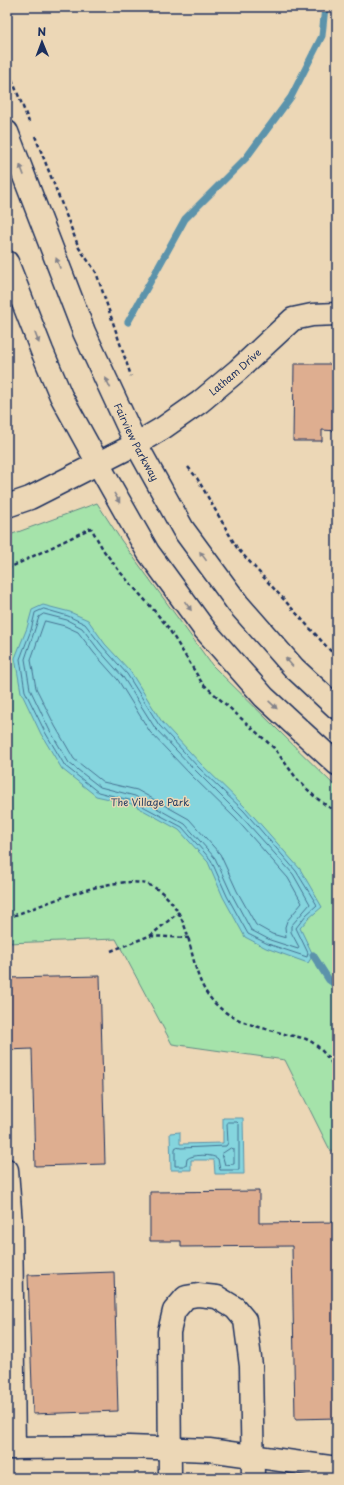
<svg xmlns="http://www.w3.org/2000/svg" width="344" height="1485" font-family="'Playpen Sans',sans-serif">
<rect width="100%" height="100%" fill="#ecd7b6"/>
<filter id="ink" filterUnits="userSpaceOnUse"><feTurbulence type="fractalNoise" baseFrequency=".025" numOctaves="2"/><feDisplacementMap in="SourceGraphic" scale="8" xChannelSelector="R" yChannelSelector="G"/><feConvolveMatrix kernelMatrix="1 2 1 2 8 2 1 2 1" color-interpolation-filters="sRGB"/></filter>
<g filter="url(#ink)">
<!-- green -->
<polygon fill="#a5e3aa" stroke="#608984" points="97,503 121,540 212,665 337,788 337,1153 330,1150 285,1060 172,1044 116,939 7,943 7,536"/>
<!-- water -->
<g fill="#85d5de" stroke="#5b93ab">
<polygon points="43,605 70,612 88,620 105,644 130,671 162,722 201,764 247,809 300,869 322,907 309,918 300,928 313,955 308,963 266,948 245,937 223,897 208,862 179,830 132,804 96,796 62,769 41,734 21,692 15,658 27,628 32,610"/>
<polygon points="223,1118 243,1118 244,1174 215,1174 214,1160 191,1160 191,1170 171,1170 170,1133 180,1132 180,1144 223,1143"/>
</g>
<g fill="none" stroke-linecap="round" stroke-linejoin="round">
<!-- shore -->
<g stroke="#457191" stroke-width="1">
<polygon points="44,609 68,616 85,624 102,646 127,674 159,725 198,767 244,811 296,871 317,905 306,915 296,928 308,953 307,957 268,944 248,934 227,896 211,860 182,827 133,801 98,792 65,766 45,732 25,691 20,659 31,630 35,613"/>
<polygon points="44,614 67,620 82,628 98,649 123,677 155,728 195,770 240,815 293,874 310,904 291,926 291,932 299,947 298,949 270,940 251,930 231,893 215,858 185,824 135,796 100,787 69,763 49,729 30,689 25,659 39,617"/>
<polygon points="45,621 65,626 78,632 94,653 118,680 150,732 190,774 236,819 288,878 302,903 287,921 285,927 286,938 272,934 256,925 237,891 220,854 189,819 137,790 103,782 74,759 55,726 36,688 31,660"/>
<path d="M 229,1122 L 237,1122 L 239,1124 L 239,1170 L 220,1170 L 218,1159 C 214,1154 192,1154 187,1159 L 186,1166 L 175,1166 L 175,1149 L 176,1147 L 181,1148 L 226,1146 L 228,1143 L 227,1124 Z"/>
<polygon points="231,1148 234,1149 234,1164 225,1165 222,1154"/>
</g>
<!-- stream -->
<g stroke="#5b93ab" stroke-width="7">
<polyline points="128,322 185,219 246,158 291,97 322,36 325,7"/>
<polyline points="313,955 329,980 337,986"/>
</g>
</g>
<!-- building -->
<g fill="#deae90" stroke="#1b2f5e">
<polygon points="294,364 337,364 337,431 322,430 322,441 293,441"/>
<polygon points="100,976 105,1164 35,1166 32,1049 7,1050 7,978"/>
<polygon points="259,1191 259,1223 337,1222 337,1418 295,1419 292,1246 181,1247 181,1241 150,1241 150,1192"/>
<polygon points="114,1272 118,1411 33,1414 28,1275"/>
</g>
<g fill="none" stroke-linecap="round" stroke-linejoin="round">
<!-- minor casing -->
<g stroke="#1b2f5e" stroke-width="25">
<g id="minor">
<path id="s1" d="M 7,132 L 84,332 L 136,444 L 183,529 L 238,604 L 294,668 L 337,708"/>
<polyline points="7,262 42,351 61,396 105,476 148,552 205,630 264,697 337,764"/>
<path id="s2" d="M 7,506 L 30,498 L 136,444 L 163,428 L 200,402 L 238,370 L 293,319 L 312,315 L 337,314"/>
<polyline points="7,1170 11,1224 14,1448"/>
<polyline points="7,1448 129,1447 209,1450 337,1468"/>
<polyline points="170,1478 169,1332 174,1311 186,1297 198,1295 217,1297 235,1308 245,1320 251,1366 253,1478"/>
</g>
</g>
<!-- path -->
<g stroke="#1b2f5e" stroke-width="2.5" stroke-dasharray="4 3" stroke-linecap="butt">
<polyline points="7,67 29,122"/>
<polyline points="35,136 79,248 96,272 131,376"/>
<polyline points="188,467 197,478 237,548 337,658"/>
<polyline points="7,569 91,528 104,551 120,572 152,608 167,626 202,683 274,748 297,779 315,797 337,813"/>
<path d="M 7,918 C 41,906 112,874 146,884 C 172,892 185,921 190,945 C 197,974 201,996 228,1014 C 245,1025 268,1029 288,1035 C 294,1036 300,1037 306,1039 C 320,1045 329,1059 337,1071"/>
<polyline points="150,936 179,912"/>
<polyline points="111,951 149,936 189,938"/>
</g>
<!-- minor -->
<use href="#minor" stroke="#ecd7b6" stroke-width="22"/>
</g>
<!-- one-way arrows -->
<defs><path id="oneway-solid" d="M-6-.8H1V-3.2L6.5 0L1 3.2V.8H-6Z"/></defs>
<g fill="#84838a">
<use href="#oneway-solid" transform="translate(22 170) rotate(-111)"/>
<use href="#oneway-solid" transform="translate(58 263) rotate(-111)"/>
<use href="#oneway-solid" transform="translate(37 338) rotate(69)"/>
<use href="#oneway-solid" transform="translate(108 383) rotate(-115)"/>
<use href="#oneway-solid" transform="translate(117 498) rotate(60)"/>
<use href="#oneway-solid" transform="translate(203 556) rotate(-126)"/>
<use href="#oneway-solid" transform="translate(188 606) rotate(54)"/>
<use href="#oneway-solid" transform="translate(289 662) rotate(-131)"/>
<use href="#oneway-solid" transform="translate(273 705) rotate(43)"/>
</g>
</g>
<g text-anchor="middle" stroke-width="3" stroke-linejoin="round" paint-order="stroke">
<!-- street labels -->
<g font-size="10" fill="#1b2f5e" stroke="#ecd7b6">
<text dy="4" stroke="none"><textPath href="#s2" startOffset="266">Latham Drive</textPath></text>
<text dy="4" stroke="none"><textPath href="#s1" startOffset="336">Fairview Parkway</textPath></text>
</g>
<!-- park labels -->
<g font-size="10" fill="#294166" stroke="#ecd7b6">
<text x="150" y="806">The Village Park</text>
</g>
</g>
<!-- margin -->
<rect width="344" height="1485" fill="none" stroke="#ecd7b6" stroke-width="24"/>
<rect x="12" y="12" width="320" height="1461" fill="none" stroke="#1b2f5e" stroke-width="1.5" filter="url(#ink)"/>
<!-- north arrow -->
<g transform="translate(42 42) rotate(359)" stroke="#ecd7b6" stroke-width="3" paint-order="stroke">
<path d="M0-3L7 15L0 10L-7 15Z" fill="#1b2f5e"/>
<text y="-6" font-size="11" font-weight="bold" text-anchor="middle" fill="#1b2f5e">N</text>
</g>
</svg>
